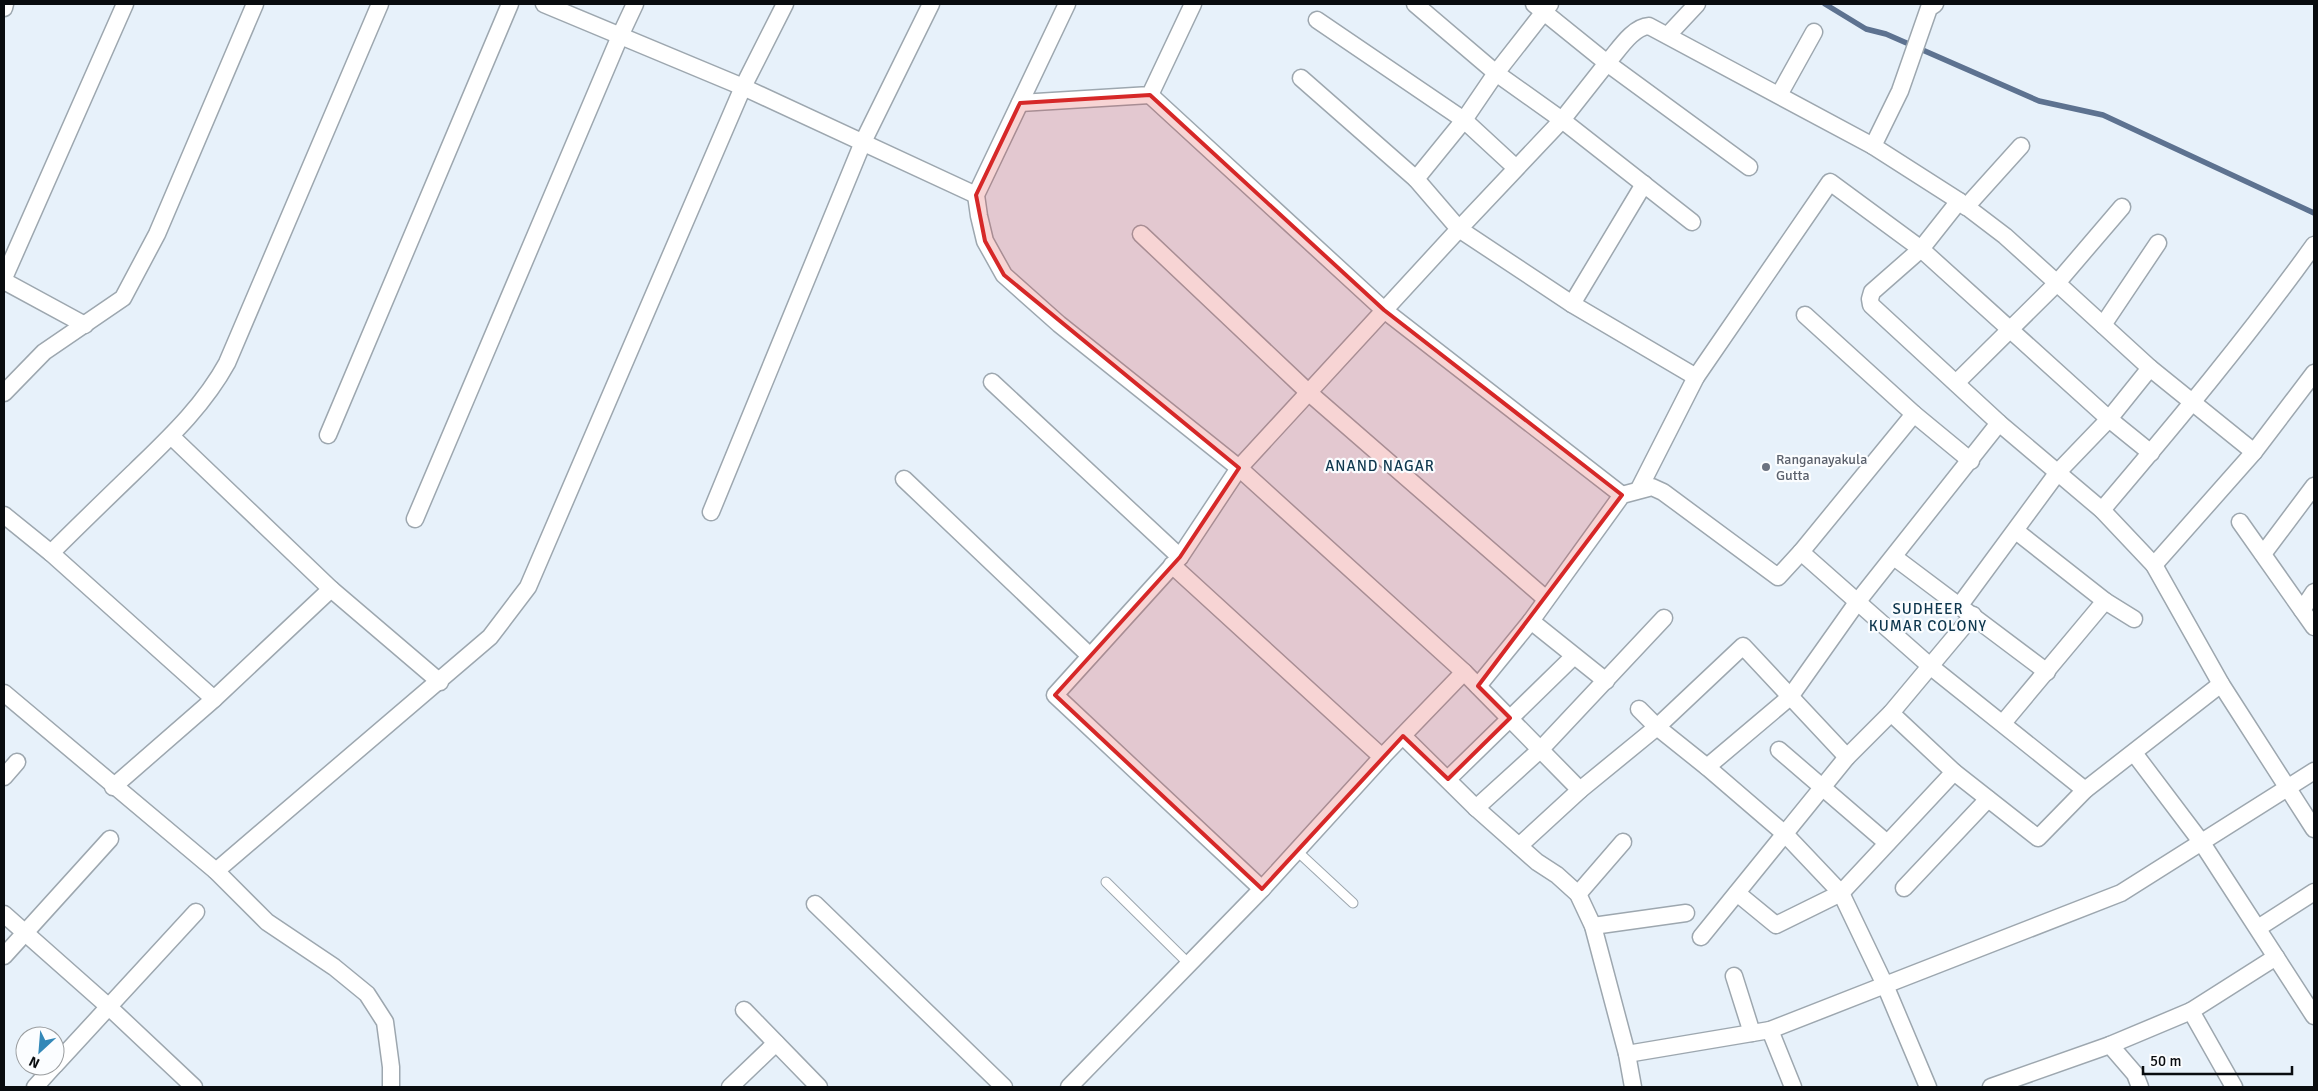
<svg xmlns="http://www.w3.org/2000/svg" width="2318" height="1091" font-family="Signika,sans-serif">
<rect width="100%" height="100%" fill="#e7f1fa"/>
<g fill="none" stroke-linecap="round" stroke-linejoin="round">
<!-- stream -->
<polyline stroke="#5d7290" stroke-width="5.5" points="1825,4 1866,29 1886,34 2039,101 2103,115 2314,213"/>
<!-- lane casing -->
<g stroke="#9da7af" stroke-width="11">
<g id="lane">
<polyline points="1297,851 1353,903"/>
<polyline points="1106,882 1189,964"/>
</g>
</g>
<!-- street casing -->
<g stroke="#9da7af" stroke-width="19">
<g id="street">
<polyline points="544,4 743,87 976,195"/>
<polyline points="1415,4 1496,73 1562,120 1692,222"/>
<path d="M 1534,4 L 1607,63 C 1618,51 1632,27 1649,26 L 1873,146"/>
<polyline points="1550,4 1496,73 1464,120 1416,179 1459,229 1239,468 1464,672 1580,790"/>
<polyline points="1935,4 1929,8 1900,91 1873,146 1959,201 2005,236 2057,283 2122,207"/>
<polyline points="4,8 5,4"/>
<polyline points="1317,20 1464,120 1516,168"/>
<polyline points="1668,35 1697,4"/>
<polyline points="1301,78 1416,179"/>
<polyline points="1150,95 1384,310 1622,495"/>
<polyline points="1779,95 1814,32"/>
<polyline points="1020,103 1150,95 1193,4"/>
<polyline points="1959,201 1921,249 1872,292 1870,299 1871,305 1999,423 2102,510 2154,565 2221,684 2314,829"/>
<polyline points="1966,207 2021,146"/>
<polyline points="1141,234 1307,391 1546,599"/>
<polyline points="4,278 125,4"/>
<polyline points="4,281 85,325"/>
<polyline points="1572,304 1644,184"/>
<polyline points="1805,315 1914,414 1971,461"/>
<polyline points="2103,325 2158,243"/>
<polyline points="1696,377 1572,304 1459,229 1562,120 1607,63 1749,167"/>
<polyline points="992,382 1180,557 1239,468 1059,324 1004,275 985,241 979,216 976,195 1067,4"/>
<polyline points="1956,383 2057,283 2150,368 2254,452"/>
<polyline points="4,393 44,352 123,298 157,234 255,4"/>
<polyline points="1914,414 1801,552 1930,666 2085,790"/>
<polyline points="328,435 510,4"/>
<polyline points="171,436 331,589 440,682"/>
<polyline points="904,479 1090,656"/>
<polyline points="1639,489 1696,377 1830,182 1921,249 2109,419 2151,453"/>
<path d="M 2102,510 C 2175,424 2248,337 2314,245"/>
<polyline points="711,512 863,142 931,4"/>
<polyline points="4,515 51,553"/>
<polyline points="415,519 620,36 635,4"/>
<polyline points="2240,522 2314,627"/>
<polyline points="2263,554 2314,486"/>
<polyline points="1180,557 1055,695 1262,889"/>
<polyline points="1894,557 2047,672"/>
<polyline points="1172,565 1382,757"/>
<polyline points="2154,565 2254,452 2314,373"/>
<polyline points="2105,601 2134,619"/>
<polyline points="1960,605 2058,472 2109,419 2150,368"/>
<polyline points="2302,610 2314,592"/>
<polyline points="1531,621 1606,681"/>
<polyline points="1478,686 1531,621 1622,495 1652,487 1663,492 1778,577 1801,552"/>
<polyline points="4,693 216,871 267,922 334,967 367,994 385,1022 391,1067 391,1087"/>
<path d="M 214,699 L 51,553 C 79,525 107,498 136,470 C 170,437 204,405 227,363 L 380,4"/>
<polyline points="1639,709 1657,727 1707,767 1785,834 1841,893 1885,985 2121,893 2314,771"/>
<polyline points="1891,713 1954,772 2038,838 2085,790 2221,684"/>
<polyline points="2003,723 2105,601 2016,531"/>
<polyline points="1403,736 1476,808 1537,862 1557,875 1578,894 1593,926 1627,1054 1633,1087"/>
<polyline points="1779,750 1887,843"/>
<polyline points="2134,753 2202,843 2314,1016"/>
<polyline points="1707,767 1790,697 1858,601 1999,423"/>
<polyline points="4,777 17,762"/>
<polyline points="1448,779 1573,657"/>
<polyline points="113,787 214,699 331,589"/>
<polyline points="1476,808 1541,749 1664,618"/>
<polyline points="1519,846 1580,790 1657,727 1743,646 1847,757"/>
<polyline points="216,871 490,637 528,587 743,87 785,4"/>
<polyline points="1904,888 1988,799"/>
<polyline points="1737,893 1776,925 1841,893 1954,772"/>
<polyline points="1578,894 1623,842"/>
<polyline points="815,904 1004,1087"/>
<polyline points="4,914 109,1007 194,1087"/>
<polyline points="1593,926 1686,913"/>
<polyline points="2258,928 2314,892"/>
<polyline points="1701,937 1847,757 1891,713 1973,615"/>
<polyline points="4,956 110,839"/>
<polyline points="1734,976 1752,1033"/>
<polyline points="744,1010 819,1087"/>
<polyline points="1770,1030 1793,1087"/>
<polyline points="2110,1045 2135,1074 2140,1087"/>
<polyline points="1627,1054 1770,1030 1885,985 1928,1087"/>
<polyline points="55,1065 196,912"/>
<polyline points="35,1087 54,1066"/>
<polyline points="730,1087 776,1043"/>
<polyline points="1069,1087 1262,889 1382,757 1464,672"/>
<polyline points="1991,1087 2110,1045 2191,1011"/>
<polyline points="2234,1087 2191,1011 2276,957"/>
</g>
</g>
<!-- lane -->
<use href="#lane" stroke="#fff" stroke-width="9"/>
<!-- street -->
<use href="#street" stroke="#fff" stroke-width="16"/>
</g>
<!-- marked area -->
<path fill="#d62828" fill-opacity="0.2" stroke="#d62828" stroke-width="4" stroke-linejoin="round" d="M 1150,95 L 1384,310 L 1622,495 L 1478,686 L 1510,718 L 1448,779 L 1403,736 L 1262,889 L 1055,695 L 1180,557 L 1239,468 L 1004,275 L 985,241 L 976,195 L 1020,103 Z"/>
<!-- markers -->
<circle fill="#6b7280" stroke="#fbfdff" stroke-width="2" cx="1766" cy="467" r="5"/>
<g text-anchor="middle" stroke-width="4.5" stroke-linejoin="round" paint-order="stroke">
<!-- worship labels -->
<g font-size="14" fill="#5b616d" stroke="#fbfdff" text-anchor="start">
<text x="1776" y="464">Ranganayakula<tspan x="1776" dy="16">Gutta</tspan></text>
</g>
<!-- neighbourhood labels -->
<g font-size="15" letter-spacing="1" fill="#0e374e" stroke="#fbfdff">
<text x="1380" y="471">ANAND NAGAR</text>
<text x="1928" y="614">SUDHEER<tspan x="1928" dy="17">KUMAR COLONY</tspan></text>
</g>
</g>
<!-- border -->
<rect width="2318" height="1091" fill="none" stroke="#090c0f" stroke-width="10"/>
<!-- north arrow -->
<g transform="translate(40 1051) rotate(206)"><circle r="24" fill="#fbfdff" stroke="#9a9d9f"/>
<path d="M0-4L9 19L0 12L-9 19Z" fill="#3388b8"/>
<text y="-8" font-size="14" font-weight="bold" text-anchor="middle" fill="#090c0f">N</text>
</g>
<!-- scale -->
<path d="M2143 1066v8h149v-8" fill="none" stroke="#090c0f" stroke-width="2.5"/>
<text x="2150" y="1066" font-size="15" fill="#090c0f" stroke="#fbfdff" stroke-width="4" paint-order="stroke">50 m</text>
</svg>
